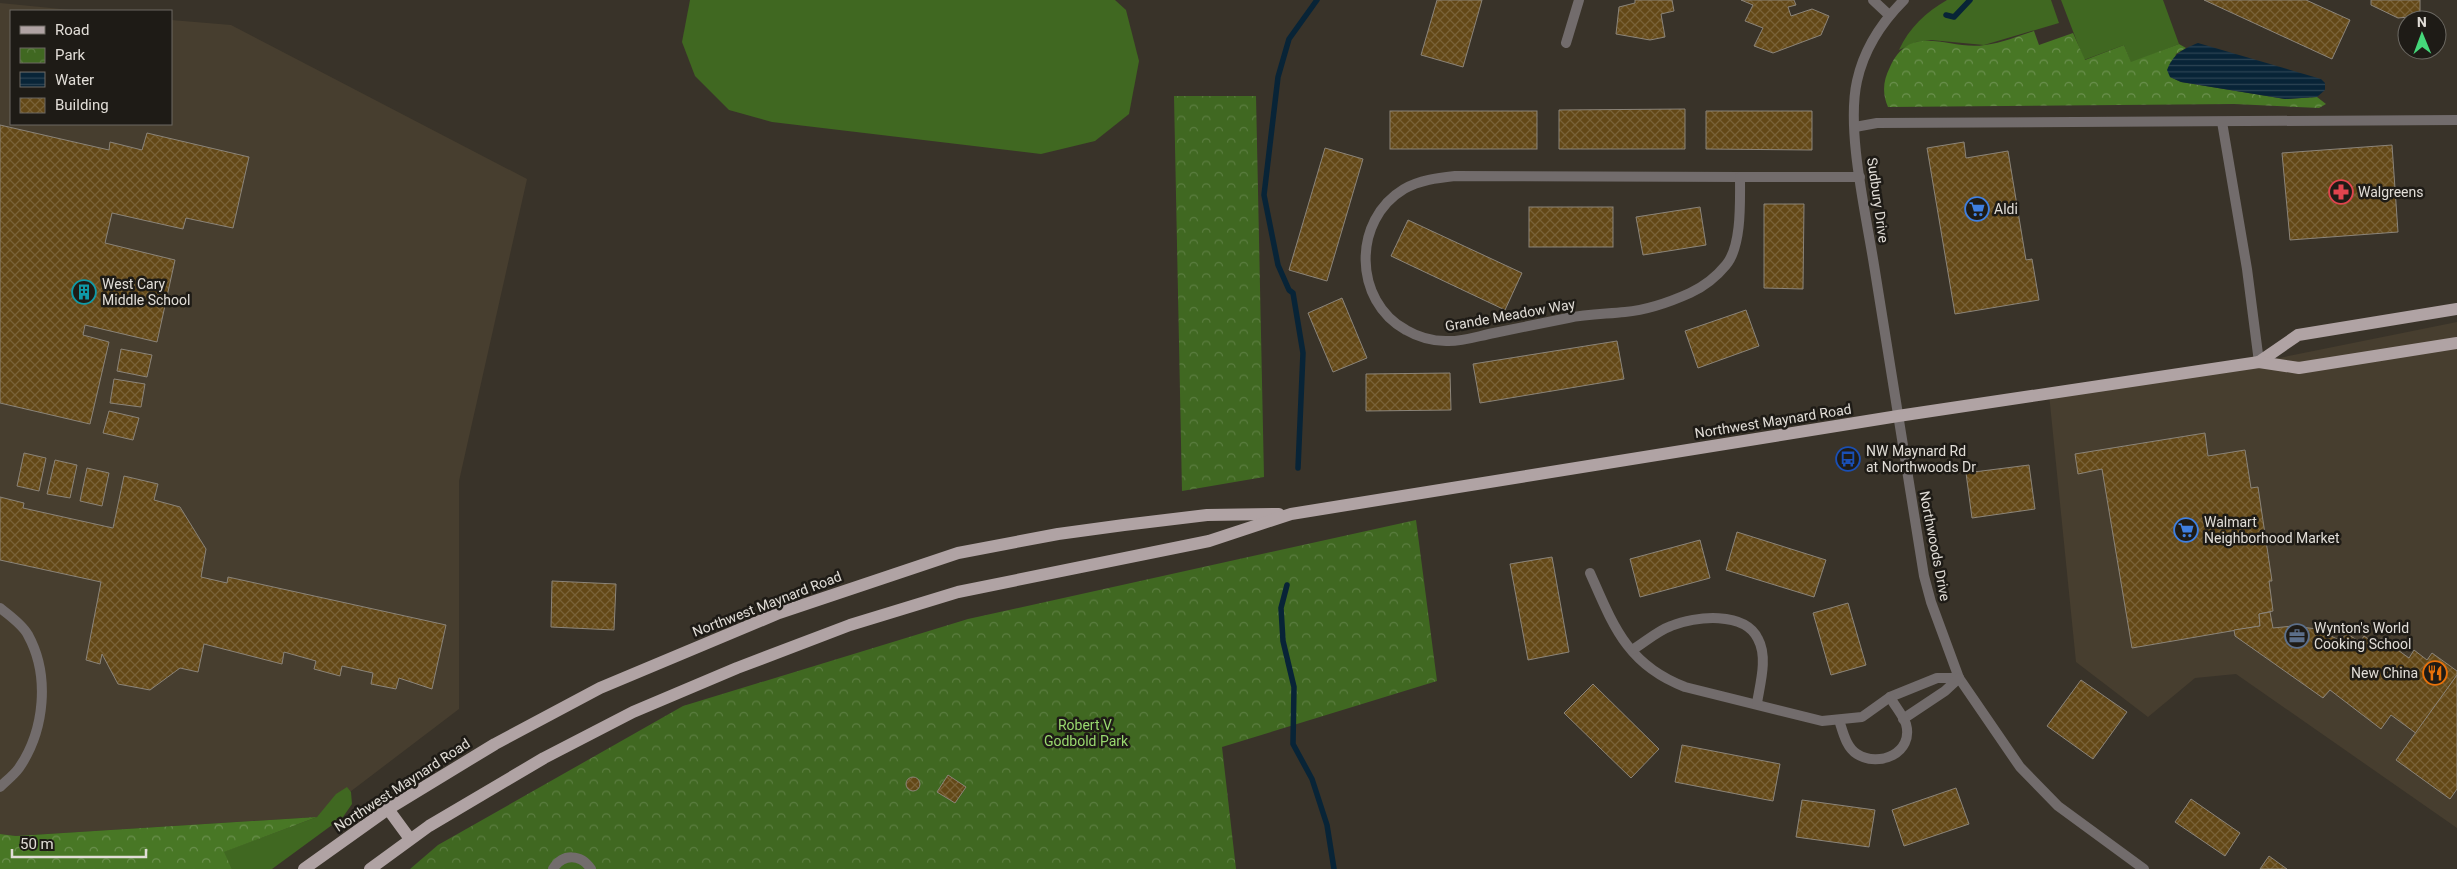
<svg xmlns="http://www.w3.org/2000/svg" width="2457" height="869" font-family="Roboto,sans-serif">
<defs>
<pattern id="forest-crowns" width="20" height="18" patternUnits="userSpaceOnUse" patternTransform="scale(1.25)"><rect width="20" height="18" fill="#487725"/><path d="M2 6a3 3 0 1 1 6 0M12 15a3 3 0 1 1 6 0" fill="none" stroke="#6b904e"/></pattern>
<pattern id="park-crowns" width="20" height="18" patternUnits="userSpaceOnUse" patternTransform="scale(1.25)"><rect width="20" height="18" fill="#406821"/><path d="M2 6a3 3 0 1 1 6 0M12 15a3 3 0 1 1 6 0" fill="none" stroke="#5b7d40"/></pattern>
<pattern id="water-rules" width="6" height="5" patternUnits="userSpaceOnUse" patternTransform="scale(1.25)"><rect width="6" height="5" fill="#082437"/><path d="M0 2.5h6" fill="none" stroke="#2c4353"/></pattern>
<pattern id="building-cross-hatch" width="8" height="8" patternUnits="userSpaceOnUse" patternTransform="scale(1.25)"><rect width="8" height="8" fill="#634817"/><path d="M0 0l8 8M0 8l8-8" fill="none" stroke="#796238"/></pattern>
</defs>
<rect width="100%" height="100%" fill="#393329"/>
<!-- built -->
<g fill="#473e2f">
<polygon points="0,3 81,11 11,11 11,124 171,124 171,20 231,25 527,179 459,481 459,709 317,817 16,836 0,834"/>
<polygon points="2457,322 2457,828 2236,674 2195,678 2148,717 2076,662 2049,394 2259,362"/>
</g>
<!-- green -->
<g fill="#406821">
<polygon points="690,0 1115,0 1126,10 1139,61 1129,114 1095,141 1041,154 772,122 729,110 695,76 682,42"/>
<path d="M 1947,0 L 2051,0 L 2059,23 L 1984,45 L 1931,40 L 1916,42 L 1899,50 C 1909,28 1926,12 1947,0 Z"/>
<polygon points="2061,0 2163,0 2179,44 2131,63 2124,45 2084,60"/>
<polygon points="347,787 351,792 352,804 343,817 272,869 232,869 223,852 317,817 336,794"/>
</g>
<!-- forest -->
<g fill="url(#forest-crowns)">
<path d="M 2034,31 L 2039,45 L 2073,33 L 2085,60 L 2124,45 L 2131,62 L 2179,44 L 2186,48 L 2176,54 L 2170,77 L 2181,82 L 2285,99 L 2317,97 L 2326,104 L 2319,108 L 2234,104 L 1888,107 C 1882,93 1883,81 1890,67 C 1911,21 1949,51 1985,45 C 2002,43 2018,36 2034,31 Z"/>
<polygon points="317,817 224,852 232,869 0,869 0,834 16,836"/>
</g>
<!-- park -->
<g fill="url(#park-crowns)">
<polygon points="1174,96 1256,96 1264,477 1182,491"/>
<polygon points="1416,520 1437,681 1222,747 1236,869 410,869 438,845 683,706 968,619"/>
</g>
<!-- water -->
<path fill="url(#water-rules)" d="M 2198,43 L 2321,79 L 2325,83 L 2325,90 L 2317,97 L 2285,99 L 2181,82 L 2170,77 L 2167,70 C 2173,54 2183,49 2198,43 Z"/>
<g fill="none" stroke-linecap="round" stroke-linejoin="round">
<!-- stream -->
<g stroke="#082437" stroke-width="5.5">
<polyline points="1946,15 1954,17 1970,0"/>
<polyline points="1298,468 1303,353 1293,293 1289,290 1278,265 1264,195 1278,77 1289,39 1317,0"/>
<polyline points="1287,585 1281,608 1283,641 1294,687 1293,744 1312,779 1327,825 1334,869"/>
</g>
</g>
<!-- building -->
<g fill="url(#building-cross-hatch)" stroke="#8b8479">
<polygon points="1437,0 1482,0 1463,67 1421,55"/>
<polygon points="1635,0 1672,0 1674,11 1661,14 1665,37 1650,40 1616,34 1619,7 1635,3"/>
<polygon points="1741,0 1794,0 1796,5 1788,7 1791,16 1812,9 1829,16 1821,35 1773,53 1754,46 1763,28 1745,21 1753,5"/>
<polygon points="2204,0 2306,0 2350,20 2332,59"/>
<polygon points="2371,0 2420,0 2420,16 2398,18 2371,5"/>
<polygon points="1685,109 1685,149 1559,149 1559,110"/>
<rect x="1390" y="111" width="147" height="38"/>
<polygon points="1706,111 1812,111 1812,150 1706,149"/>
<polygon points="0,125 109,150 110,142 142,150 147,133 249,157 233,228 186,218 183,229 112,213 105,243 175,260 157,342 85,325 83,335 109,342 90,424 0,403"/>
<polygon points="1964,142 1966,158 2008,151 2026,260 2032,259 2039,300 1955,314 1927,148"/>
<polygon points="2392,145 2398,232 2290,240 2282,153"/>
<polygon points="1325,148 1363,159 1327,281 1289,270"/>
<polygon points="1764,204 1804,204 1803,289 1764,288"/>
<rect x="1529" y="207" width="84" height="40"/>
<polygon points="1700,207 1706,245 1643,255 1636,217"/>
<polygon points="1408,220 1522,273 1505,310 1391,256"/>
<polygon points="1342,298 1367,358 1333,372 1308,313"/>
<polygon points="1746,310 1759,346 1698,368 1685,331"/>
<polygon points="1617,341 1624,379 1480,403 1473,364"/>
<polygon points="121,349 152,355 147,377 117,371"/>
<polygon points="1450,373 1451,410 1366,411 1366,374"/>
<polygon points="114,379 145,384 141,407 110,403"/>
<polygon points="109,411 139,418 133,440 103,433"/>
<polygon points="2205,433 2208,456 2245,450 2251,488 2258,487 2272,581 2269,581 2273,611 2259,614 2260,626 2132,648 2102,469 2078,474 2075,454"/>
<polygon points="24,453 46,458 39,491 17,486"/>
<polygon points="55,460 77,465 70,498 47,494"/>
<polygon points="2029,465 2035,509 1972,518 1966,473"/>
<polygon points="87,468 109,473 102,506 80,501"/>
<polygon points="124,476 158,484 154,500 180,507 206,549 201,577 227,583 228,577 446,625 432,689 399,678 396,689 371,684 373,673 342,666 340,676 314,669 316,661 284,652 282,664 204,644 198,672 180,668 150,690 118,684 102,654 100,664 86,660 101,582 0,560 0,497 24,503 23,508 113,528"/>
<polygon points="1737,532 1826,560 1814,597 1726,570"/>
<polygon points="1700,540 1710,578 1640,597 1630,559"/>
<polygon points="1552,557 1569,652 1528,660 1510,564"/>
<polygon points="552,581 616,584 614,630 551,627"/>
<polygon points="1848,603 1866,665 1831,675 1813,613"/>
<polygon points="2270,612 2273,628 2293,626 2317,629 2341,641 2346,633 2360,642 2364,636 2377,645 2381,638 2409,658 2414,650 2427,660 2432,653 2457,671 2457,675 2417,734 2391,715 2381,729 2330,690 2323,698 2235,636 2234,630 2260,626 2259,614"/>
<polygon points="2457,675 2457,789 2450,799 2396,760"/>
<polygon points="2081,680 2127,712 2093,759 2047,726"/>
<polygon points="1593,684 1659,749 1631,778 1564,713"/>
<polygon points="1682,745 1780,764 1773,801 1675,782"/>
<polygon points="948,775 966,787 955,803 937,792"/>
<circle cx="913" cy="784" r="7"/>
<polygon points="1956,788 1969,824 1904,846 1892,810"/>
<polygon points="2191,799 2240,833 2225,856 2175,822"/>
<polygon points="1802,800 1875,810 1869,847 1796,837"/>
<polygon points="2269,856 2287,869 2260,869"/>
</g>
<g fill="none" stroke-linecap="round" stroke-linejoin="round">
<!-- service -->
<g stroke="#726c6c" stroke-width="10">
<polyline points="2222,122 2247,269 2259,362"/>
<polyline points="1855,127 1877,123 2457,120"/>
<path d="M 0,608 C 9,615 23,625 28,635 C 50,675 45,730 19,768 C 14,775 6,781 0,787"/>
<path d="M 553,869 C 563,853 581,854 591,869"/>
</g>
<!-- minor -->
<g stroke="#726c6c" stroke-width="10">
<polyline points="1873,0 1889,15"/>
<path d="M 1904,0 C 1882,22 1864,49 1857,81 C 1846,130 1866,214 1874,265 C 1891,368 1907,472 1924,576 L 1931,602 L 1959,678 L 2020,767 L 2058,806 L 2144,869"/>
<polyline points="1566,43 1579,0"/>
<path d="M 1455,176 L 1740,177 C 1740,201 1742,246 1726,265 C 1717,276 1703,287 1690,293 C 1670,302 1647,310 1625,312 C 1606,314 1587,314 1568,318 C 1544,323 1519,328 1494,333 C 1478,336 1462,342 1446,341 C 1432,341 1418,337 1406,330 C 1353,301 1352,220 1404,189 C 1420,180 1437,178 1455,176 Z"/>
<polyline points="1740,177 1860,177"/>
<path d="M 1590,573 C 1613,625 1627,665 1685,687 L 1822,721 L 1862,717 L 1890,697 L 1937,678 L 1959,678"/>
<path d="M 1632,650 C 1644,643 1657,631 1671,626 C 1695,616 1745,611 1758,639 C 1768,657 1760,684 1757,703"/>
<polyline points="1903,719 1945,691 1959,678"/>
<path d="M 1839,720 C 1843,732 1846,747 1857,754 C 1879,768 1914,753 1906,724 C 1903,715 1894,705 1890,697"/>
</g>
<!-- primary -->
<g stroke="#b0a3a4" stroke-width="12">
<polyline points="2259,362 2298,335 2457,309"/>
<polyline points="388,809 410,839"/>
<polyline points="304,869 388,809 495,744 600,688 779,613 958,553 1058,534 1124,525 1207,515 1279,514"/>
<polyline points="370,869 429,826 544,758 633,712 737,668 850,625 958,592 1209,541 1291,514 1898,416 2259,362 2299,368 2457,343"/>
</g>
</g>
<!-- icons -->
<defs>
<g id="pharmacy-ring" transform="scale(1.25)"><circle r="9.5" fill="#1e1b16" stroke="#e0444e" stroke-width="1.5"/><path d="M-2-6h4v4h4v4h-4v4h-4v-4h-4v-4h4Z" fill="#e0444e"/></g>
<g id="supermarket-ring" transform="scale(1.25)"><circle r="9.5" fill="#1e1b16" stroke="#3f7fe0" stroke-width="1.5"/><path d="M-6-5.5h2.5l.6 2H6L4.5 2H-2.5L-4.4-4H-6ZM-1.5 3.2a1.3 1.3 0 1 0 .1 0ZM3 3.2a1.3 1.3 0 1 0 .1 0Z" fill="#3f7fe0"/></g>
<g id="building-ring" transform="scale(1.25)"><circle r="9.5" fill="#1e1b16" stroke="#0f9aa8" stroke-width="1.5"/><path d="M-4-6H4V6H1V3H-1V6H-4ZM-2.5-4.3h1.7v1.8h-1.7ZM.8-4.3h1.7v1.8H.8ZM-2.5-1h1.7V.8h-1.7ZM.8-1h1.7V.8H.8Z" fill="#0f9aa8"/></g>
<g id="bus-ring" transform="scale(1.25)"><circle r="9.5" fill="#1e1b16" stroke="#1a4fb4" stroke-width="1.5"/><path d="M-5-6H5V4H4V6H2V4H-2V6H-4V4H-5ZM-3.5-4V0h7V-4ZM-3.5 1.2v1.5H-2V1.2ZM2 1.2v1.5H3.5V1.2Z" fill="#1a4fb4"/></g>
<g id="office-ring" transform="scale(1.25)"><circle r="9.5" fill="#1e1b16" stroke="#5c6f8a" stroke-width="1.5"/><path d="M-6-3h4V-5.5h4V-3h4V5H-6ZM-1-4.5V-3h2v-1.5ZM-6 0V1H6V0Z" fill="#5c6f8a"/></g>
<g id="restaurant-ring" transform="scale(1.25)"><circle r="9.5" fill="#1e1b16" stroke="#e8710a" stroke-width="1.5"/><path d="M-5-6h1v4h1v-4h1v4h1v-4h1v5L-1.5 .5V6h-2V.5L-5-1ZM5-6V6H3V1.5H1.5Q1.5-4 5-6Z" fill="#e8710a"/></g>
</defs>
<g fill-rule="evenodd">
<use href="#pharmacy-ring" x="2341" y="192"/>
<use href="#supermarket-ring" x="1977" y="209"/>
<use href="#building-ring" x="84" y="292"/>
<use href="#bus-ring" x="1848" y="459"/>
<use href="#supermarket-ring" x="2186" y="530"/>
<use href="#office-ring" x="2297" y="636"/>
<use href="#restaurant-ring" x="2435" y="673"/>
</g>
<g text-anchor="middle" stroke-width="5" stroke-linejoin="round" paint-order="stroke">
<!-- poi labels -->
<g font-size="14" fill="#e1ddd7" stroke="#1e1b16" text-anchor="start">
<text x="2358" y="197">Walgreens</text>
<text x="1994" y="214">Aldi</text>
<text x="102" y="289">West Cary<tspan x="102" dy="16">Middle School</tspan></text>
<text x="1866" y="456">NW Maynard Rd<tspan x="1866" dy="16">at Northwoods Dr</tspan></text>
<text x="2204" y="527">Walmart<tspan x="2204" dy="16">Neighborhood Market</tspan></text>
<text x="2314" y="633">Wynton's World<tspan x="2314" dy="16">Cooking School</tspan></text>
<text x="2418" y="678" text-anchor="end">New China</text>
</g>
<!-- street labels -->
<g font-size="14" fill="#e1ddd7" stroke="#1e1b16">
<text transform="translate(1878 200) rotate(82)" y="5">Sudbury Drive</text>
<text transform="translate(1510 315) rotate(-10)" y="5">Grande Meadow Way</text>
<text transform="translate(1773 421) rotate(-9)" y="5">Northwest Maynard Road</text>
<text transform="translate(1935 546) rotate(79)" y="5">Northwoods Drive</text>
<text transform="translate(767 604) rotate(-21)" y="5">Northwest Maynard Road</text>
<text transform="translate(402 785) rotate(-33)" y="5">Northwest Maynard Road</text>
</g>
<!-- park labels -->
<g font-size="14" fill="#99d96f" stroke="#1e1b16">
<text x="1086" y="730">Robert V.<tspan x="1086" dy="16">Godbold Park</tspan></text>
</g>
</g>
<!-- legend -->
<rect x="10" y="10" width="162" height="115" fill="#1e1b16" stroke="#6c6963"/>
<rect x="20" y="26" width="25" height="8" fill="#b0a3a4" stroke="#6c6963"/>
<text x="55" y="35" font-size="15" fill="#e1ddd7">Road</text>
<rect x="20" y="48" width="25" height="15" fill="url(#park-crowns)" stroke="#6c6963"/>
<text x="55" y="60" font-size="15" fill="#e1ddd7">Park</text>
<rect x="20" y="72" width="25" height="15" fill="url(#water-rules)" stroke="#6c6963"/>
<text x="55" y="85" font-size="15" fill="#e1ddd7">Water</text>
<rect x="20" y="98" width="25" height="15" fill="url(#building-cross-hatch)" stroke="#6c6963"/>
<text x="55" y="110" font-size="15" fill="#e1ddd7">Building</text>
<!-- north arrow -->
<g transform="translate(2422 35) rotate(359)"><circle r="24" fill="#1e1b16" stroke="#6c6963"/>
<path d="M0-4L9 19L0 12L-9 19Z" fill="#45d77a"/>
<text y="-8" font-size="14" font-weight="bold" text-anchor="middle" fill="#e1ddd7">N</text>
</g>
<!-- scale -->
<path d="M12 849v8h134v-8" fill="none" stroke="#e1ddd7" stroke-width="2.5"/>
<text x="20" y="849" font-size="15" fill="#e1ddd7" stroke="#1e1b16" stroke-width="4" paint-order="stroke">50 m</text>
</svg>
